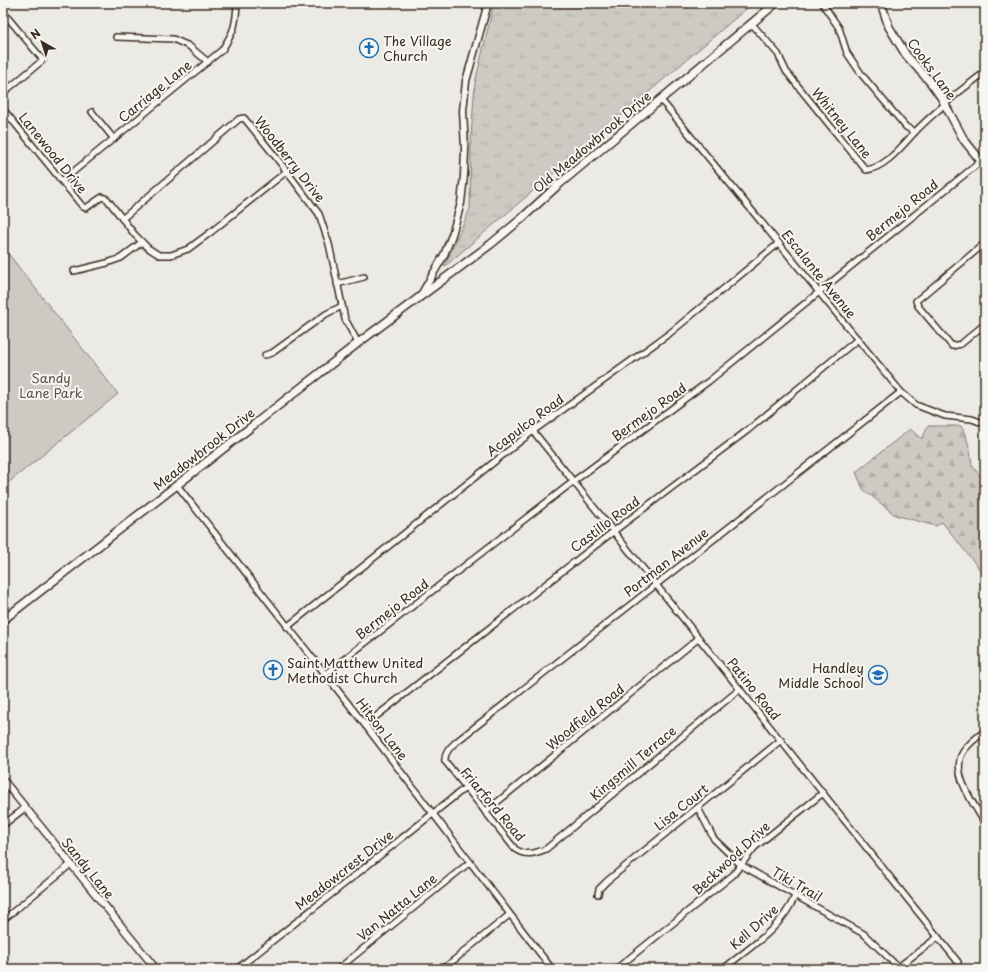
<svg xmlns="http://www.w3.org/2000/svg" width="988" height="972" font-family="'Playpen Sans',sans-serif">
<defs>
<pattern id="grass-tufts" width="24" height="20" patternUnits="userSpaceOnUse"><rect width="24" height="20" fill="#cdcac4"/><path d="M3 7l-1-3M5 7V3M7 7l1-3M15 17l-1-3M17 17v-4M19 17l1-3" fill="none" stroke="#b1aea8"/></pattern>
<pattern id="forest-firs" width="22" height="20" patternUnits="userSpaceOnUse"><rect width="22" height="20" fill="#cdcac4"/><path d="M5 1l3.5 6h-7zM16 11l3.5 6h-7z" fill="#b1aea8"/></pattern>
</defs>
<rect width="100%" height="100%" fill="#ebeae5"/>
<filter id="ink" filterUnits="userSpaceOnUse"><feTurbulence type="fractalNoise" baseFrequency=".025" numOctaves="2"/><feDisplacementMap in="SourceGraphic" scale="8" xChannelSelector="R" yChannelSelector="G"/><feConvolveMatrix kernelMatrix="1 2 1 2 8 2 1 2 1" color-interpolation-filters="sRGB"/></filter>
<g filter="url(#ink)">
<!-- grass -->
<polygon fill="url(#grass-tufts)" stroke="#847a71" points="494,3 753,3 444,267 470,209 471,137 475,83"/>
<!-- forest -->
<polygon fill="url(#forest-firs)" stroke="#847a71" points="928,426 961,426 966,436 970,450 972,465 979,475 985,475 985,576 942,522 936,526 895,515 863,489 856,472 910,429 922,439"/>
<!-- park -->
<polygon fill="#cdcac4" stroke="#847a71" points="3,247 118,394 3,487"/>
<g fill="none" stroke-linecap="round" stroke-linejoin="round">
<!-- minor casing -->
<g stroke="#3b2a1e" stroke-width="8">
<g id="minor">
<polyline points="822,3 839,28 847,53 862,75 906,127 915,132"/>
<polyline points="3,12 43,60 3,93"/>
<path d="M 752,24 L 778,54 L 786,71 L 797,85 L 866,170 C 885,168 902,146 914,133 C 923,123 934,114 944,105 C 956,93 971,83 985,72"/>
<polyline points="116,37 173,39 189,46 208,62"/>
<polyline points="661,100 901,392 916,405 929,410 945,416 972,419 985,424"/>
<polyline points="3,109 83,207 86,208 102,197 107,199 135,235 148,248 159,255 171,255 188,249 211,232 287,171"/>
<polyline points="92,112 114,139"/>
<path d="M 62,181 L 222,50 C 234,31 236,26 237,3"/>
<polyline points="122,219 239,119 244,118 275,156 319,214 329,244 345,319 358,343"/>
<polyline points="985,243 916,301 918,306 952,346 961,344 985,324"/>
<polyline points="74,271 107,263 121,258 142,242"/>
<polyline points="337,284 364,277"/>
<polyline points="265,355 272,353 326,314 342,306"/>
<polyline points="533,431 958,962"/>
<polyline points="177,485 365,725 552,969"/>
<polyline points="287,627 533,431 670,333 779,243"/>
<polyline points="325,674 574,481 709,381 985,158"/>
<path d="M 740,689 L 546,849 C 535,853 526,857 515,849 L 445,761 C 444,753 450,747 456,742 L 901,392"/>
<polyline points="365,725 614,531 748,430 858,339"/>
<path d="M 985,731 C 977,737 968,744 963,752 C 950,773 975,806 985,823"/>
<polyline points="698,808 714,839 741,865 864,934 898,967"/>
<polyline points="485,812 699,638"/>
<polyline points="3,825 25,808"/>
<polyline points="598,894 599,889 607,881 781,740"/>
<polyline points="3,920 71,864"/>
<polyline points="3,964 7,969"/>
<polyline points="897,968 938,937"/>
<polyline points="237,969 465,788"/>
<polyline points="338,969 470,862"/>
<polyline points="443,969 509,915"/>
<polyline points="616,969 733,875 755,847 823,793"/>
<path d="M 723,969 C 749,948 782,928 795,896"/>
</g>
</g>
<!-- tertiary casing -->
<g stroke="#3b2a1e" stroke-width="9">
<g id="tertiary">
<polyline points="421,295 444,255 452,235 461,203 464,176 465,149 463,111 466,81 487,7 486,3"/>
<polyline points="3,780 156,969"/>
</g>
</g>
<!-- secondary casing -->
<g stroke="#3b2a1e" stroke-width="10">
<g id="secondary">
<polyline points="881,3 889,27 906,55 931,83 941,97 964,140 985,166"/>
<polyline points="3,620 177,485 358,343 491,244 520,220 557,186 776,3"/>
</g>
</g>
<!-- minor -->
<use href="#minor" stroke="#f6f6f2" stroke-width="5"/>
<!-- tertiary -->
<use href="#tertiary" stroke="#f6f6f2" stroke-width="6"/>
<!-- secondary -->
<use href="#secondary" stroke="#f6f6f2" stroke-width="7"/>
</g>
</g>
<!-- icons -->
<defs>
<g id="church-ring" transform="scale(1)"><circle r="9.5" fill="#f6f6f2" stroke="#1f6fb2" stroke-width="1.5"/><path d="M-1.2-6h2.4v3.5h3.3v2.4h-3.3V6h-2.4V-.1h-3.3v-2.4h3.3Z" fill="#1f6fb2"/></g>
<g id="school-ring" transform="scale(1)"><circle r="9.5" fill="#f6f6f2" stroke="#1f6fb2" stroke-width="1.5"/><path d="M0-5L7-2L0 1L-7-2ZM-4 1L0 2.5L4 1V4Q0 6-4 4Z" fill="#1f6fb2"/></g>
</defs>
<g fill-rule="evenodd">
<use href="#church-ring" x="369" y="48"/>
<use href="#church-ring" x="273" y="670"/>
<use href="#school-ring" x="878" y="675"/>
</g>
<g text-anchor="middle" stroke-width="4" stroke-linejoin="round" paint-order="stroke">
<!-- poi labels -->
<g font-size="13" fill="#3b2a1e" stroke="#f6f6f2" text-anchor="start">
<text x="383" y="46">The Village<tspan x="383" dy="15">Church</tspan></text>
<text x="287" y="668">Saint Matthew United<tspan x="287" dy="15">Methodist Church</tspan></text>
<text x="864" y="673" text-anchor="end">Handley<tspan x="864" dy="15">Middle School</tspan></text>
</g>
<!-- street labels -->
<g font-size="13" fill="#3b2a1e" stroke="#f6f6f2">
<text transform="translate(932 69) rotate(54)" y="5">Cooks Lane</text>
<text transform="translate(155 91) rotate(-39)" y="5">Carriage Lane</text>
<text transform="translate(842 123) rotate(51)" y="5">Whitney Lane</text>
<text transform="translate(592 142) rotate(-40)" y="5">Old Meadowbrook Drive</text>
<text transform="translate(53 153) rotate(51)" y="5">Lanewood Drive</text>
<text transform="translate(290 159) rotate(52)" y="5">Woodberry Drive</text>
<text transform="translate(902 210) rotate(-39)" y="5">Bermejo Road</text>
<text transform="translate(819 274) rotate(51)" y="5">Escalante Avenue</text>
<text transform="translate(649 412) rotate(-36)" y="5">Bermejo Road</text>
<text transform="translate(525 425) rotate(-37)" y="5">Acapulco Road</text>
<text transform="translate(204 449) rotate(-38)" y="5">Meadowbrook Drive</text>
<text transform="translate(605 524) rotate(-37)" y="5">Castillo Road</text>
<text transform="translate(666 562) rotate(-38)" y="5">Portman Avenue</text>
<text transform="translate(392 609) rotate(-38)" y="5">Bermejo Road</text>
<text transform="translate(754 689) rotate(51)" y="5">Patino Road</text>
<text transform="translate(585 717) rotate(-39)" y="5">Woodfield Road</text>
<text transform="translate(382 729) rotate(52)" y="5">Hitson Lane</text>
<text transform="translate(633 763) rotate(-40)" y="5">Kingsmill Terrace</text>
<text transform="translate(493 804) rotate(50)" y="5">Friarford Road</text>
<text transform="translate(681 807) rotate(-39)" y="5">Lisa Court</text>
<text transform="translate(731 858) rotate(-43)" y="5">Beckwood Drive</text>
<text transform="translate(88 868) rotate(51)" y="5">Sandy Lane</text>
<text transform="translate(344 870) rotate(-38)" y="5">Meadowcrest Drive</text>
<text transform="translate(797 884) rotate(30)" y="5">Tiki Trail</text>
<text transform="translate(397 907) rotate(-39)" y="5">Van Natta Lane</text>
<text transform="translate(754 927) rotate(-42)" y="5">Kell Drive</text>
</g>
<!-- park labels -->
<g font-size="13" fill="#605248" stroke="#f6f6f2">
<text x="51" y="383">Sandy<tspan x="51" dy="15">Lane Park</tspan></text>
</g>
</g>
<!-- margin -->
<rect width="988" height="972" fill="none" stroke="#f6f6f2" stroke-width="16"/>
<rect x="8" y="8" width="972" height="956" fill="none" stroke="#3b2a1e" stroke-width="1.5" filter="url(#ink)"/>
<!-- north arrow -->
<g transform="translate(42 42) rotate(321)" stroke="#f6f6f2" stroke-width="3" paint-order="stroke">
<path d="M0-3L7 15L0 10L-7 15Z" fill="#3b2a1e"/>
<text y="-6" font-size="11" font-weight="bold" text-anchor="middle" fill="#3b2a1e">N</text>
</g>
</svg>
